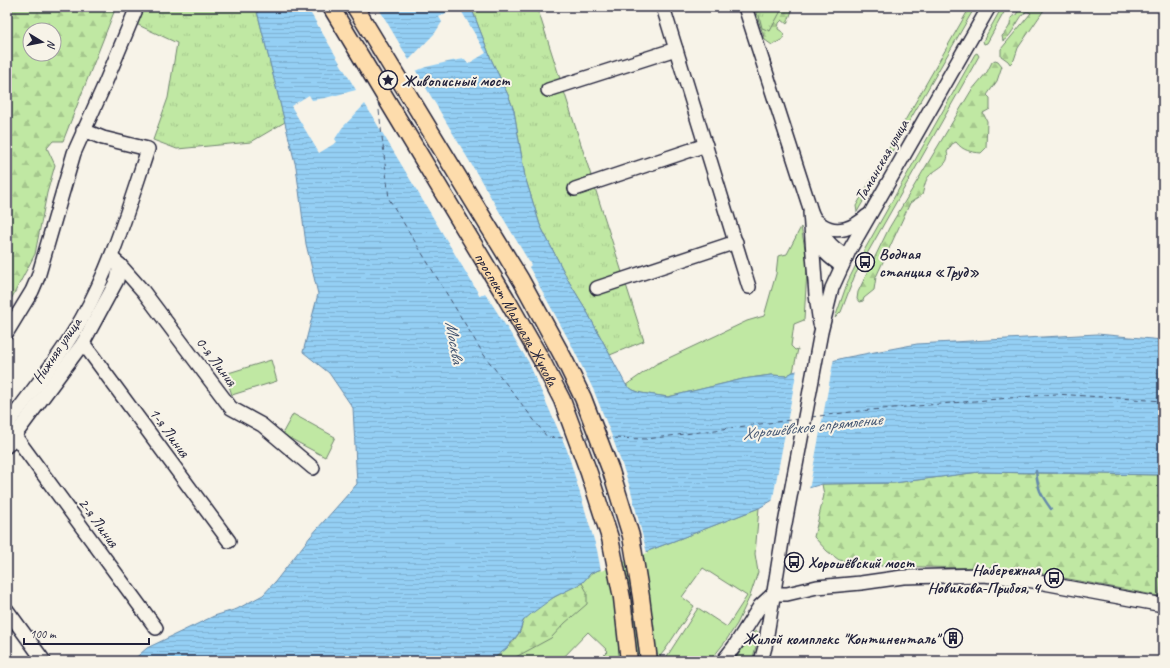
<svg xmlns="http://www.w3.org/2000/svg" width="1170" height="668" font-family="Caveat,sans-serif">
<defs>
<pattern id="forest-firs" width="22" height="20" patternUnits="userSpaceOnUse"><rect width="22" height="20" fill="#c0e8a3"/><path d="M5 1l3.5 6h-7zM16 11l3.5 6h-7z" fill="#a5c78d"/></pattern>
<pattern id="park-tufts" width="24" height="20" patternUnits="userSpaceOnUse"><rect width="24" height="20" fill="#c0e8a3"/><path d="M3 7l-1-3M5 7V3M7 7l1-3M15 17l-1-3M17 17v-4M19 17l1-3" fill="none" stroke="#a5c78d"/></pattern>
<pattern id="water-rules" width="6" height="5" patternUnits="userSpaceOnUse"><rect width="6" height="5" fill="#94cff4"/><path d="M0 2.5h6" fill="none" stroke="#7fb1d2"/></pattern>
</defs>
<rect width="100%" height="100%" fill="#f7f3e8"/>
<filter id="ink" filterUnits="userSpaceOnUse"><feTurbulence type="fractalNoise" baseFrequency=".025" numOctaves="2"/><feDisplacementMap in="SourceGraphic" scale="8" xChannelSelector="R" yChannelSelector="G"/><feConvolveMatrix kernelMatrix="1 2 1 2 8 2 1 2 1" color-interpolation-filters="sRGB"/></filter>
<g filter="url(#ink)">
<!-- grass -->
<g fill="#c0e8a3" stroke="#71856f">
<polygon points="970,7 975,7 857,212 856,206"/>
<polygon points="1002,7 1007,7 987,43 984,44 983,41"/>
<polygon points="977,53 979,56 855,275 841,312 835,318 848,281 857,263 975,54"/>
<polygon points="801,227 806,254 807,270 804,320 794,324 791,346 795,350 798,349 793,372 786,376 771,375 743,379 668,397 641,393 633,390 626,385 656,364 747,321 764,316 776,274 778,256 787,254"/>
<polygon points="271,360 277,381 232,395 225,374"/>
<polygon points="293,414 335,437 325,457 282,434"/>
<polygon points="759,508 755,554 758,572 750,596 737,624 725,642 710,661 664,661 698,608 727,627 747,596 703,568 682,597 694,606 665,650 656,661 598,661 608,651 588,632 560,661 490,661 506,649 582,583 591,573"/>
<polygon points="756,631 759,633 759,635 752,661 734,661 753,633"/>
</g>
<!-- forest -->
<g fill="url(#forest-firs)" stroke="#71856f" fill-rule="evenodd">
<path d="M 7,7 L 116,7 L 63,141 L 53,141 L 47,148 L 55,165 L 47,193 L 35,254 L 7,307 ZM 30,30 L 54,30 L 54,54 L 30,54 Z"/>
<polygon points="756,7 792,7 793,8 787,24 782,20 779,23 778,29 784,33 783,39 772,45 765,40 756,13"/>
<path d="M 1020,7 L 1046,7 L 1018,48 L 1014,60 L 1010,64 L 1008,61 L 1001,56 L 1001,49 L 1031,13 L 1027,11 C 1019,15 1013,36 1003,41 L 1002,36 C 1005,33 1008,29 1010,25 C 1011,19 1010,16 1016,15 Z"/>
<path d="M 995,60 L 998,61 L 1002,66 L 997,81 L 987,95 L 990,98 L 990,109 L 983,113 L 987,121 L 986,148 L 981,153 C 971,152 963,151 956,142 L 952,144 L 947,152 C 951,165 936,168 929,176 C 925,180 924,189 922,195 L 910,203 L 876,277 L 874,290 L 864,298 L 863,301 L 859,302 L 857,299 L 858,292 L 889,228 L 971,91 L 987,72 L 992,62 Z"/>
<polygon points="979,472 1163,475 1163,571 1159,596 1016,569 881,566 839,560 827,551 814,537 824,495 822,484 894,483"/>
<path d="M 582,583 L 587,592 L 587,604 L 565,623 L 551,638 L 516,657 L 516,661 L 490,661 C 501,653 512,645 519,633 C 522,629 521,623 525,619 C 539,603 564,592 582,583 Z"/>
</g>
<!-- park -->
<g fill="url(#park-tufts)" stroke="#71856f">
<polygon points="142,7 256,7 285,122 251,142 177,149 153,140 168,98 177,43 136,24"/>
<polygon points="471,7 537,7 644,341 610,355 585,308 568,280 540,225 525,177 514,111 509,97 491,59"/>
<polygon points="757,7 783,7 770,31 762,28"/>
</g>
<!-- water -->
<polygon fill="url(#water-rules)" stroke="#668aaa" points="256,7 471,7 491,59 509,97 514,111 525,177 540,225 568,280 585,308 626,385 633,390 641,393 668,397 743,379 771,375 786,376 793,372 843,358 917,344 1097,334 1163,340 1163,475 979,472 894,483 822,484 778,497 759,508 591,573 582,583 554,597 531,614 523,621 519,633 506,649 490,661 132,661 147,648 214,616 237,609 263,595 275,582 310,537 357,484 353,408 329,373 303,352 318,294 306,244 296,167"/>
<!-- pier -->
<g fill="#f7f3e8">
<polygon points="307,7 378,7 409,60 435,33 442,22 439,17 456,7 459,7 486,53 468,64 465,59 452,61 426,67 416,71 531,265 529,267 571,344 594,391 613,439 630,487 647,553 601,571 597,550 567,450 528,361 485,293 480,296 365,104 342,128 335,139 337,142 319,153 291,106 309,95 312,100 325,98 356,90"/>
<polygon points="834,358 809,490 778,499 772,503 797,369"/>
</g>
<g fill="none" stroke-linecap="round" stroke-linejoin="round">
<!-- stream -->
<path stroke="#668aaa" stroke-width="2.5" d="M 1036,471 C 1038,489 1040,494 1051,509"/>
<!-- ferry -->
<g stroke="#445672" stroke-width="1" stroke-dasharray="5 4" stroke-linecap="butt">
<polyline points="367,7 368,12"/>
<polyline points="372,49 373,62"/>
<polyline points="378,101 389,199 484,355 547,437 567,438"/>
<polyline points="811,417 859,411 1056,394 1163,401"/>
<polyline points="584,438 591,438"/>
<polyline points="606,438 647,439 798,419"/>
</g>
<!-- minor casing -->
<g stroke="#22223b" stroke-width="16">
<g id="minor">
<polyline points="663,7 749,287"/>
<path d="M 745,7 L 808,202 C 810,207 811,214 815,219 C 816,221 820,223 822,225 C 837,235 854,228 867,216"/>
<polyline points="548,90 676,49"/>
<polyline points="575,189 706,145"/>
<polyline points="810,212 816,295 820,324"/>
<path d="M 820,230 C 826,242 835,249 846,257"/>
<path d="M 815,235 C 820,250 830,258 842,266"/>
<polyline points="111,257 120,265 143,291 231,408 262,425 313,468"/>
<polyline points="597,288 736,242"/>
<polyline points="7,332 32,291 38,277 74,153 104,86 137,7"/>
<polyline points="83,343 229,541"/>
<path d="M 7,425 C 32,390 61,356 82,318 C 112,265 129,206 148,149 L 103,138 L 83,130"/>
<polyline points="15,436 156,628"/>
<polyline points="7,446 83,343 117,280 120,265"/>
<polyline points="773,594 787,594 817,587 861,583 903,577 983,575 1022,579 1163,605"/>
<polyline points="7,610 44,661"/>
<polyline points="723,661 734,647 760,606 773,594"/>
<polyline points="761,661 765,647 784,529 821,332 832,288 849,251 989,7"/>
</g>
</g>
<!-- major casing -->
<g stroke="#22223b" stroke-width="19">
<g id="major">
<path id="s1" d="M 331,7 L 506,298 L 542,361 L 562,400 L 589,473 L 610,538 L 622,598 L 629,661"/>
<polyline points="355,7 521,280 563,357 583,398 611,471 631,536 641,597 649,661"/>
</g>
</g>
<!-- minor -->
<use href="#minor" stroke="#f7f3e8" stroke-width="13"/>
<!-- major -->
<use href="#major" stroke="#fddcac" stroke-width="16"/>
</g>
</g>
<!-- icons -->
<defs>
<g id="sight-ring" transform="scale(1)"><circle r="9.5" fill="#f7f3e8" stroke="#22223b" stroke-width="1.5"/><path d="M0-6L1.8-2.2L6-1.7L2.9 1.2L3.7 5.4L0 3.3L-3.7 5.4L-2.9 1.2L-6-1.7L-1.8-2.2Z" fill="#22223b"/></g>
<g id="bus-ring" transform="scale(1)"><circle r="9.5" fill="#f7f3e8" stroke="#22223b" stroke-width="1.5"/><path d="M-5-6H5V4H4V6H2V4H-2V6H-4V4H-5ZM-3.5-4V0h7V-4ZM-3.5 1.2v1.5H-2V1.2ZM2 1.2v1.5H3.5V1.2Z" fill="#22223b"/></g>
<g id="building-ring" transform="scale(1)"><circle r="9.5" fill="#f7f3e8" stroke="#22223b" stroke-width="1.5"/><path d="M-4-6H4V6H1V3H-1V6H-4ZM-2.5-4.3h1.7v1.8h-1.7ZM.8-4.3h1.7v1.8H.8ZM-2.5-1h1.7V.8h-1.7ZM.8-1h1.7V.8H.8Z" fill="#22223b"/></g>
</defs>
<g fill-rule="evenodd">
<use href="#sight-ring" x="388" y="80"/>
<use href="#bus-ring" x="865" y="262"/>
<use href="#bus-ring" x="794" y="562"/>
<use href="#bus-ring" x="1054" y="578"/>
<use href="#building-ring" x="953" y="638"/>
</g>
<g text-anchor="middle" stroke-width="4" stroke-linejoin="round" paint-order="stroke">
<!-- poi labels -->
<g font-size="16" font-weight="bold" fill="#22223b" stroke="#f7f3e8" text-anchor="start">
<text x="402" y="86">Живописный мост</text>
<text x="879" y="259">Водная<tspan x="879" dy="18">станция «Труд»</tspan></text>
<text x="808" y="568">Хорошёвский мост</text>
<text x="1040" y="575" text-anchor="end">Набережная<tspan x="1040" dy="18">Новикова-Прибоя, 4</tspan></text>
<text x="939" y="644" text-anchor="end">Жилой комплекс "Континенталь"</text>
</g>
<!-- street labels -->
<g font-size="16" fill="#22223b" stroke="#f7f3e8">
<text transform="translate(881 160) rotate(-60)" y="6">Таманская улица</text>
<text dy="6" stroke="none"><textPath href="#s1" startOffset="363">проспект Маршала Жукова</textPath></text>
<text transform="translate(56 350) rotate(-56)" y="6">Нижняя улица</text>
<text transform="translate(217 361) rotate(53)" y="6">0-я Линия</text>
<text transform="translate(170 432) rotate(54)" y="6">1-я Линия</text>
<text transform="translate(99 522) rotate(54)" y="6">2-я Линия</text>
</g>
<!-- water labels -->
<g font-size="17" font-style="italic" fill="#445672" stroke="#f7f3e8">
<text transform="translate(455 342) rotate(80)" y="6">Москва</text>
<text transform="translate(812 426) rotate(-6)" y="6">Хорошёвское спрямление</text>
</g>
</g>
<!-- margin -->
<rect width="1170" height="668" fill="none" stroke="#f7f3e8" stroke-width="24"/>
<rect x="12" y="12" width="1146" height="644" fill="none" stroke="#22223b" stroke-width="1.5" filter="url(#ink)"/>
<!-- north arrow -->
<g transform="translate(42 42) rotate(100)"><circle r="19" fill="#f7f3e8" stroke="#a29fa3"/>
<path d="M0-3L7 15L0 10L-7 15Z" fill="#22223b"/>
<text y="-6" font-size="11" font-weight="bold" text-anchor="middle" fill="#22223b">N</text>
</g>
<!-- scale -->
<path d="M24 638v6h125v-6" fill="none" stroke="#22223b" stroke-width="2"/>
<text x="30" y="638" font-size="12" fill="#22223b" stroke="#f7f3e8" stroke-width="3" paint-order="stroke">100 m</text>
</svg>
